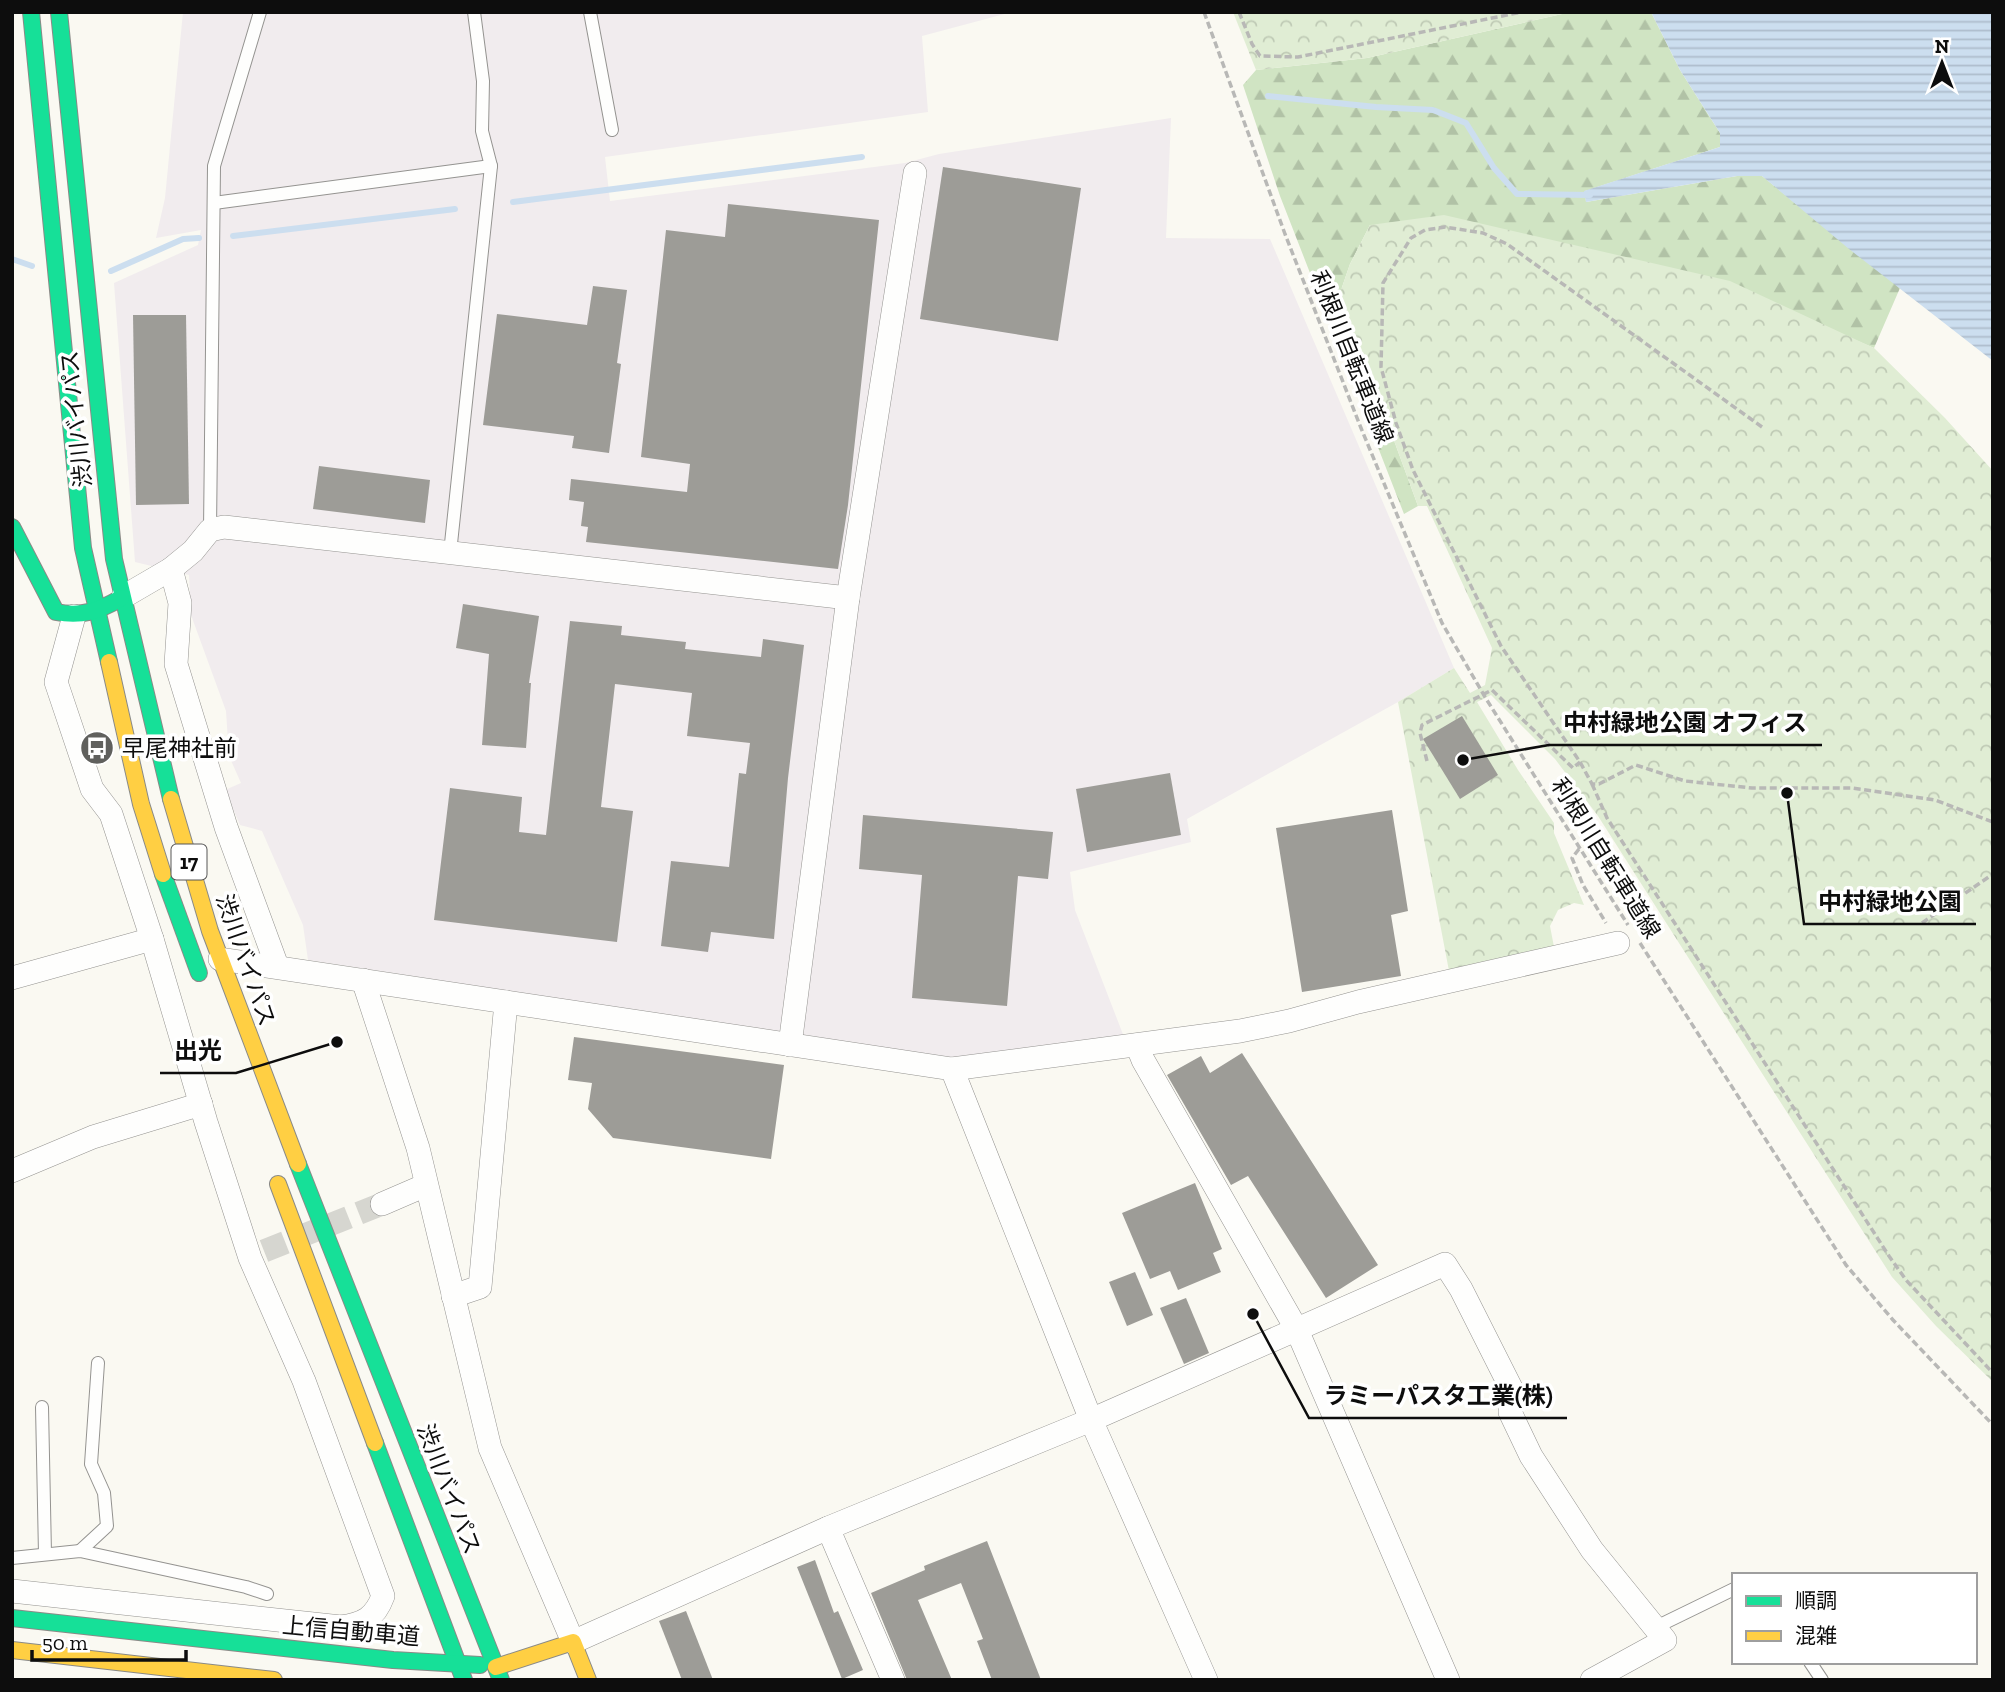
<svg xmlns="http://www.w3.org/2000/svg" width="2005" height="1692" font-family="'Zilla Slab','Noto Sans JP',serif">
<defs>
<pattern id="forest-firs" width="22" height="20" patternUnits="userSpaceOnUse" patternTransform="scale(1.75)"><rect width="22" height="20" fill="#d0e4c3"/><path d="M5 1l3.5 6h-7zM16 11l3.5 6h-7z" fill="#b1c2a6"/></pattern>
<pattern id="park-crowns" width="20" height="18" patternUnits="userSpaceOnUse" patternTransform="scale(1.75)"><rect width="20" height="18" fill="#e0edd4"/><path d="M2 6a3 3 0 1 1 6 0M12 15a3 3 0 1 1 6 0" fill="none" stroke="#bfcab5"/></pattern>
<pattern id="water-rules" width="6" height="5" patternUnits="userSpaceOnUse" patternTransform="scale(1.75)"><rect width="6" height="5" fill="#ccdeef"/><path d="M0 2.5h6" fill="none" stroke="#aebdcc"/></pattern>
</defs>
<rect width="100%" height="100%" fill="#faf9f2"/>
<!-- industrial -->
<polygon fill="#f1ecee" points="183,12 1012,12 922,36 928,112 605,157 610,201 905,163 939,154 1171,118 1166,238 1270,239 1454,668 1398,702 1187,819 1191,842 1070,872 1075,910 1124,1037 955,1060 308,960 303,925 262,831 240,825 225,790 241,783 229,756 226,711 191,615 189,575 135,562 114,283 198,245 201,230 156,238 165,198"/>
<!-- forest -->
<polygon fill="url(#forest-firs)" points="1571,12 1651,12 1680,70 1720,133 1720,147 1585,191 1586,202 1737,176 1762,176 1900,288 1874,348 1813,322 1370,225 1350,264 1340,293 1418,506 1404,514 1280,196 1243,85 1256,70 1367,58"/>
<!-- park -->
<g fill="url(#park-crowns)">
<polygon points="1233,12 1571,12 1367,58 1256,70"/>
<polygon points="1444,215 1730,281 1874,348 1945,418 1993,471 1993,1382 1936,1326 1892,1277 1598,816 1555,759 1491,695 1477,702 1518,770 1554,823 1554,833 1584,905 1574,903 1558,910 1550,926 1554,947 1449,971 1398,702 1454,668 1470,693 1485,685 1492,648 1427,506 1418,506 1340,293 1350,264 1370,225"/>
</g>
<!-- water -->
<polygon fill="url(#water-rules)" points="1651,12 1993,12 1993,361 1849,249 1762,176 1737,176 1586,202 1584,191 1720,147 1720,133 1680,70"/>
<g fill="none" stroke-linecap="round" stroke-linejoin="round">
<!-- stream -->
<g stroke="#ccdeef" stroke-width="6">
<polyline points="1268,96 1376,107 1433,110 1466,123 1494,168 1517,194 1590,195"/>
<polyline points="513,202 862,157"/>
<polyline points="233,236 455,209"/>
<polyline points="12,259 32,266"/>
<polyline points="111,271 183,239 199,238"/>
</g>
</g>
<!-- building -->
<g fill="#9d9c97">
<polygon points="943,167 1081,188 1058,341 920,319"/>
<polygon points="728,204 879,220 848,505 838,569 586,542 588,527 581,526 584,502 569,500 571,479 687,492 690,464 641,457 666,230 725,237"/>
<polygon points="593,286 627,290 617,363 621,364 609,453 572,448 574,436 483,425 497,314 587,325"/>
<polygon points="133,315 186,315 189,504 136,505"/>
<polygon points="319,466 430,480 425,523 313,509"/>
<polygon points="463,604 539,616 529,683 531,683 526,748 482,745 489,654 456,648"/>
<polygon points="570,621 622,626 621,635 686,642 685,649 761,657 763,639 804,645 788,778 774,939 711,932 708,952 661,946 671,861 729,867 739,773 746,774 750,743 687,736 692,693 615,684 601,807 633,811 617,942 434,920 450,788 522,797 519,832 546,835"/>
<polygon points="1462,716 1498,775 1460,799 1423,739"/>
<polygon points="1170,773 1181,835 1087,852 1076,789"/>
<polygon points="1392,810 1408,911 1391,915 1401,976 1302,992 1276,828"/>
<polygon points="863,815 1053,832 1048,879 1018,876 1007,1006 912,998 922,875 859,869"/>
<polygon points="574,1037 784,1065 771,1159 613,1138 588,1109 592,1083 568,1080"/>
<polygon points="1242,1053 1378,1265 1326,1298 1248,1176 1231,1185 1167,1075 1201,1056 1210,1073"/>
<polygon points="1195,1183 1222,1249 1213,1253 1221,1272 1178,1290 1170,1271 1150,1279 1122,1213"/>
<polygon points="1135,1272 1153,1315 1127,1326 1109,1282"/>
<polygon points="1186,1298 1209,1353 1184,1364 1160,1308"/>
<polygon points="987,1541 1041,1680 992,1680 977,1641 983,1639 961,1583 918,1600 952,1680 907,1680 871,1593 925,1570 924,1566"/>
<polygon points="815,1560 834,1613 838,1611 863,1670 842,1679 797,1567"/>
<polygon points="686,1611 713,1680 682,1680 659,1621"/>
</g>
<g fill="none" stroke-linecap="round" stroke-linejoin="round">
<!-- street-tunnel -->
<polyline stroke="#d6d6d0" stroke-width="23" stroke-dasharray="23 11" stroke-linecap="butt" points="264,1251 382,1204"/>
<!-- lane casing -->
<g stroke="#949390" stroke-width="14">
<g id="lane">
<polyline points="590,12 612,130"/>
<polyline points="214,203 491,166"/>
<polyline points="210,530 214,166 260,12"/>
<polyline points="450,553 491,166 482,131 483,81 474,12"/>
<polyline points="42,1407 45,1554"/>
<polyline points="80,1551 107,1526 104,1493 91,1464 98,1363"/>
<polyline points="12,1558 80,1551 246,1587 267,1594"/>
<polyline points="1656,1627 1734,1589"/>
<polyline points="1810,1662 1822,1680"/>
</g>
</g>
<!-- street casing -->
<g stroke="#949390" stroke-width="24">
<g id="street">
<polyline points="171,569 180,603 176,664 226,827 277,966"/>
<polyline points="123,597 171,569 193,551 210,530 224,527 848,598"/>
<polyline points="220,959 952,1069 1240,1031 1289,1021 1358,1002 1618,943"/>
<polyline points="12,978 152,939"/>
<polyline points="363,980 418,1148 490,1448 573,1642 828,1528 1091,1420 1445,1264 1461,1289 1511,1388 1510,1412 1531,1456 1592,1550 1665,1640 1592,1680"/>
<polyline points="790,1045 848,598 915,173"/>
<polyline points="1137,1045 1143,1060 1297,1330 1448,1680"/>
<polyline points="952,1069 1091,1420 1206,1680"/>
<polyline points="12,1171 93,1137 201,1104"/>
<polyline points="382,1204 426,1185"/>
<polyline points="453,1296 480,1287 506,1002"/>
<polyline points="828,1528 893,1680"/>
<path d="M 12,1591 L 341,1627 C 363,1624 375,1618 383,1596 L 304,1381 L 250,1258 L 206,1122 L 152,939 L 111,814 L 92,789 L 56,682 L 74,616"/>
</g>
</g>
<!-- fast casing -->
<g stroke="#8a8a87" stroke-width="18">
<g id="fast">
<polyline points="31,12 83,548 109,662"/>
<polyline points="59,12 114,559 171,799"/>
<path d="M 12,527 L 56,612 C 82,617 99,611 121,598"/>
<polyline points="163,874 199,973"/>
<polyline points="298,1164 501,1680"/>
<polyline points="375,1443 464,1680"/>
<polyline points="12,1618 393,1660 480,1665"/>
</g>
</g>
<!-- slow casing -->
<g stroke="#8a8a87" stroke-width="18">
<g id="slow">
<polyline points="109,662 141,804 163,874"/>
<polyline points="171,799 210,931 298,1164"/>
<polyline points="278,1184 375,1443"/>
<polyline points="12,1650 274,1680"/>
<polyline points="496,1667 573,1642 588,1680"/>
</g>
</g>
<!-- path -->
<g stroke="#b8b8b6" stroke-width="3.5" stroke-dasharray="7 3.5" stroke-linecap="butt">
<polyline points="1204,12 1285,234 1361,428 1442,623 1485,697 1628,925"/>
<polyline points="1239,12 1252,44 1260,56 1298,57 1522,12"/>
<polyline points="1762,427 1507,244 1483,233 1445,227 1425,230 1411,238 1383,283 1381,367 1396,423 1413,470 1501,646 1580,762 1592,784 1599,784 1636,765 1685,781 1752,788 1852,788 1935,800 1993,822"/>
<polyline points="1427,761 1420,733 1422,725 1492,690 1573,768 1580,762"/>
<polyline points="1592,784 1607,818 1889,1256 1906,1280 1993,1373"/>
<polyline points="1579,849 1572,858 1583,885 1606,923"/>
<polyline points="1922,923 1993,874"/>
<polyline points="1640,943 1846,1265 1893,1320 1993,1425"/>
</g>
<!-- lane -->
<use href="#lane" stroke="#fefefd" stroke-width="12"/>
<!-- street -->
<use href="#street" stroke="#fefefd" stroke-width="23"/>
<!-- fast -->
<use href="#fast" stroke="#16e098" stroke-width="16"/>
<!-- slow -->
<use href="#slow" stroke="#ffcf43" stroke-width="16"/>
</g>
<!-- icons -->
<defs>
<g id="bus-disc" transform="scale(1.75)"><circle r="9.5" fill="#60605d" stroke="#fff"/><path d="M-5-6H5V4H4V6H2V4H-2V6H-4V4H-5ZM-3.5-4V0h7V-4ZM-3.5 1.2v1.5H-2V1.2ZM2 1.2v1.5H3.5V1.2Z" fill="#fff"/></g>
</defs>
<g fill-rule="evenodd">
<use href="#bus-disc" x="97" y="748"/>
</g>
<g text-anchor="middle" stroke-width="7" stroke-linejoin="round" paint-order="stroke">
<!-- shield labels -->
<rect fill="#fff" stroke="#565656" stroke-width="2" x="171.5" y="844.5" width="35" height="35" rx="5"/>
<g font-size="21" font-weight="bold" fill="#0d0d0d">
<text x="189" y="869">17</text>
</g>
<!-- street labels -->
<g font-size="23" fill="#0d0d0d" stroke="#fff">
<text transform="translate(1352 357) rotate(68)" y="8">利根川自転車道線</text>
<text transform="translate(76 419) rotate(-96)" y="8">渋川バイパス</text>
<text transform="translate(1606 858) rotate(58)" y="8">利根川自転車道線</text>
<text transform="translate(246 960) rotate(71)" y="8">渋川バイパス</text>
<text transform="translate(449 1489) rotate(69)" y="8">渋川バイパス</text>
<text transform="translate(351 1631) rotate(5)" y="8">上信自動車道</text>
</g>
<!-- poi labels -->
<g font-size="23" fill="#0d0d0d" stroke="#fff" text-anchor="start">
<text x="122" y="756">早尾神社前</text>
</g>
</g>
<!-- callouts -->
<path fill="none" stroke="#0d0d0d" stroke-width="2.5" d="M1463 760L1549 745H1822M1787 793L1804 924H1976M337 1042L236 1073H160M1253 1314L1309 1418H1567"/>
<g fill="#0d0d0d" stroke="#fff" stroke-width="2.5">
<circle cx="1463" cy="760" r="7"/>
<circle cx="1787" cy="793" r="7"/>
<circle cx="337" cy="1042" r="7"/>
<circle cx="1253" cy="1314" r="7"/>
</g>
<g font-size="24" text-anchor="middle" font-weight="bold" fill="#0d0d0d" stroke="#fff" stroke-width="7" stroke-linejoin="round" paint-order="stroke">
<text x="1685" y="731">中村緑地公園 オフィス</text>
<text x="1890" y="910">中村緑地公園</text>
<text x="198" y="1059">出光</text>
<text x="1438" y="1404">ラミーパスタ工業(株)</text>
</g>
<!-- border -->
<rect width="2005" height="1692" fill="none" stroke="#0d0d0d" stroke-width="28"/>
<!-- legend -->
<rect x="1732" y="1573" width="245" height="91" fill="#ffffff" stroke="#9e9e9e" stroke-width="2"/>
<rect x="1746" y="1596" width="35" height="10" fill="#16e098" stroke="#9e9e9e" stroke-width="2"/>
<text x="1795" y="1608" font-size="21" fill="#0d0d0d">順調</text>
<rect x="1746" y="1631" width="35" height="10" fill="#ffcf43" stroke="#9e9e9e" stroke-width="2"/>
<text x="1795" y="1643" font-size="21" fill="#0d0d0d">混雑</text>
<!-- north arrow -->
<g transform="translate(1942 63)" stroke="#ffffff" stroke-width="5" paint-order="stroke">
<path d="M0-5L12 26L0 18L-12 26Z" fill="#0d0d0d"/>
<text y="-10" font-size="19" font-weight="bold" text-anchor="middle" fill="#0d0d0d">N</text>
</g>
<!-- scale -->
<path d="M32 1650v10h154v-10" fill="none" stroke="#0d0d0d" stroke-width="3.5"/>
<text x="42" y="1650" font-size="21" fill="#0d0d0d" stroke="#ffffff" stroke-width="5" paint-order="stroke">50 m</text>
</svg>
